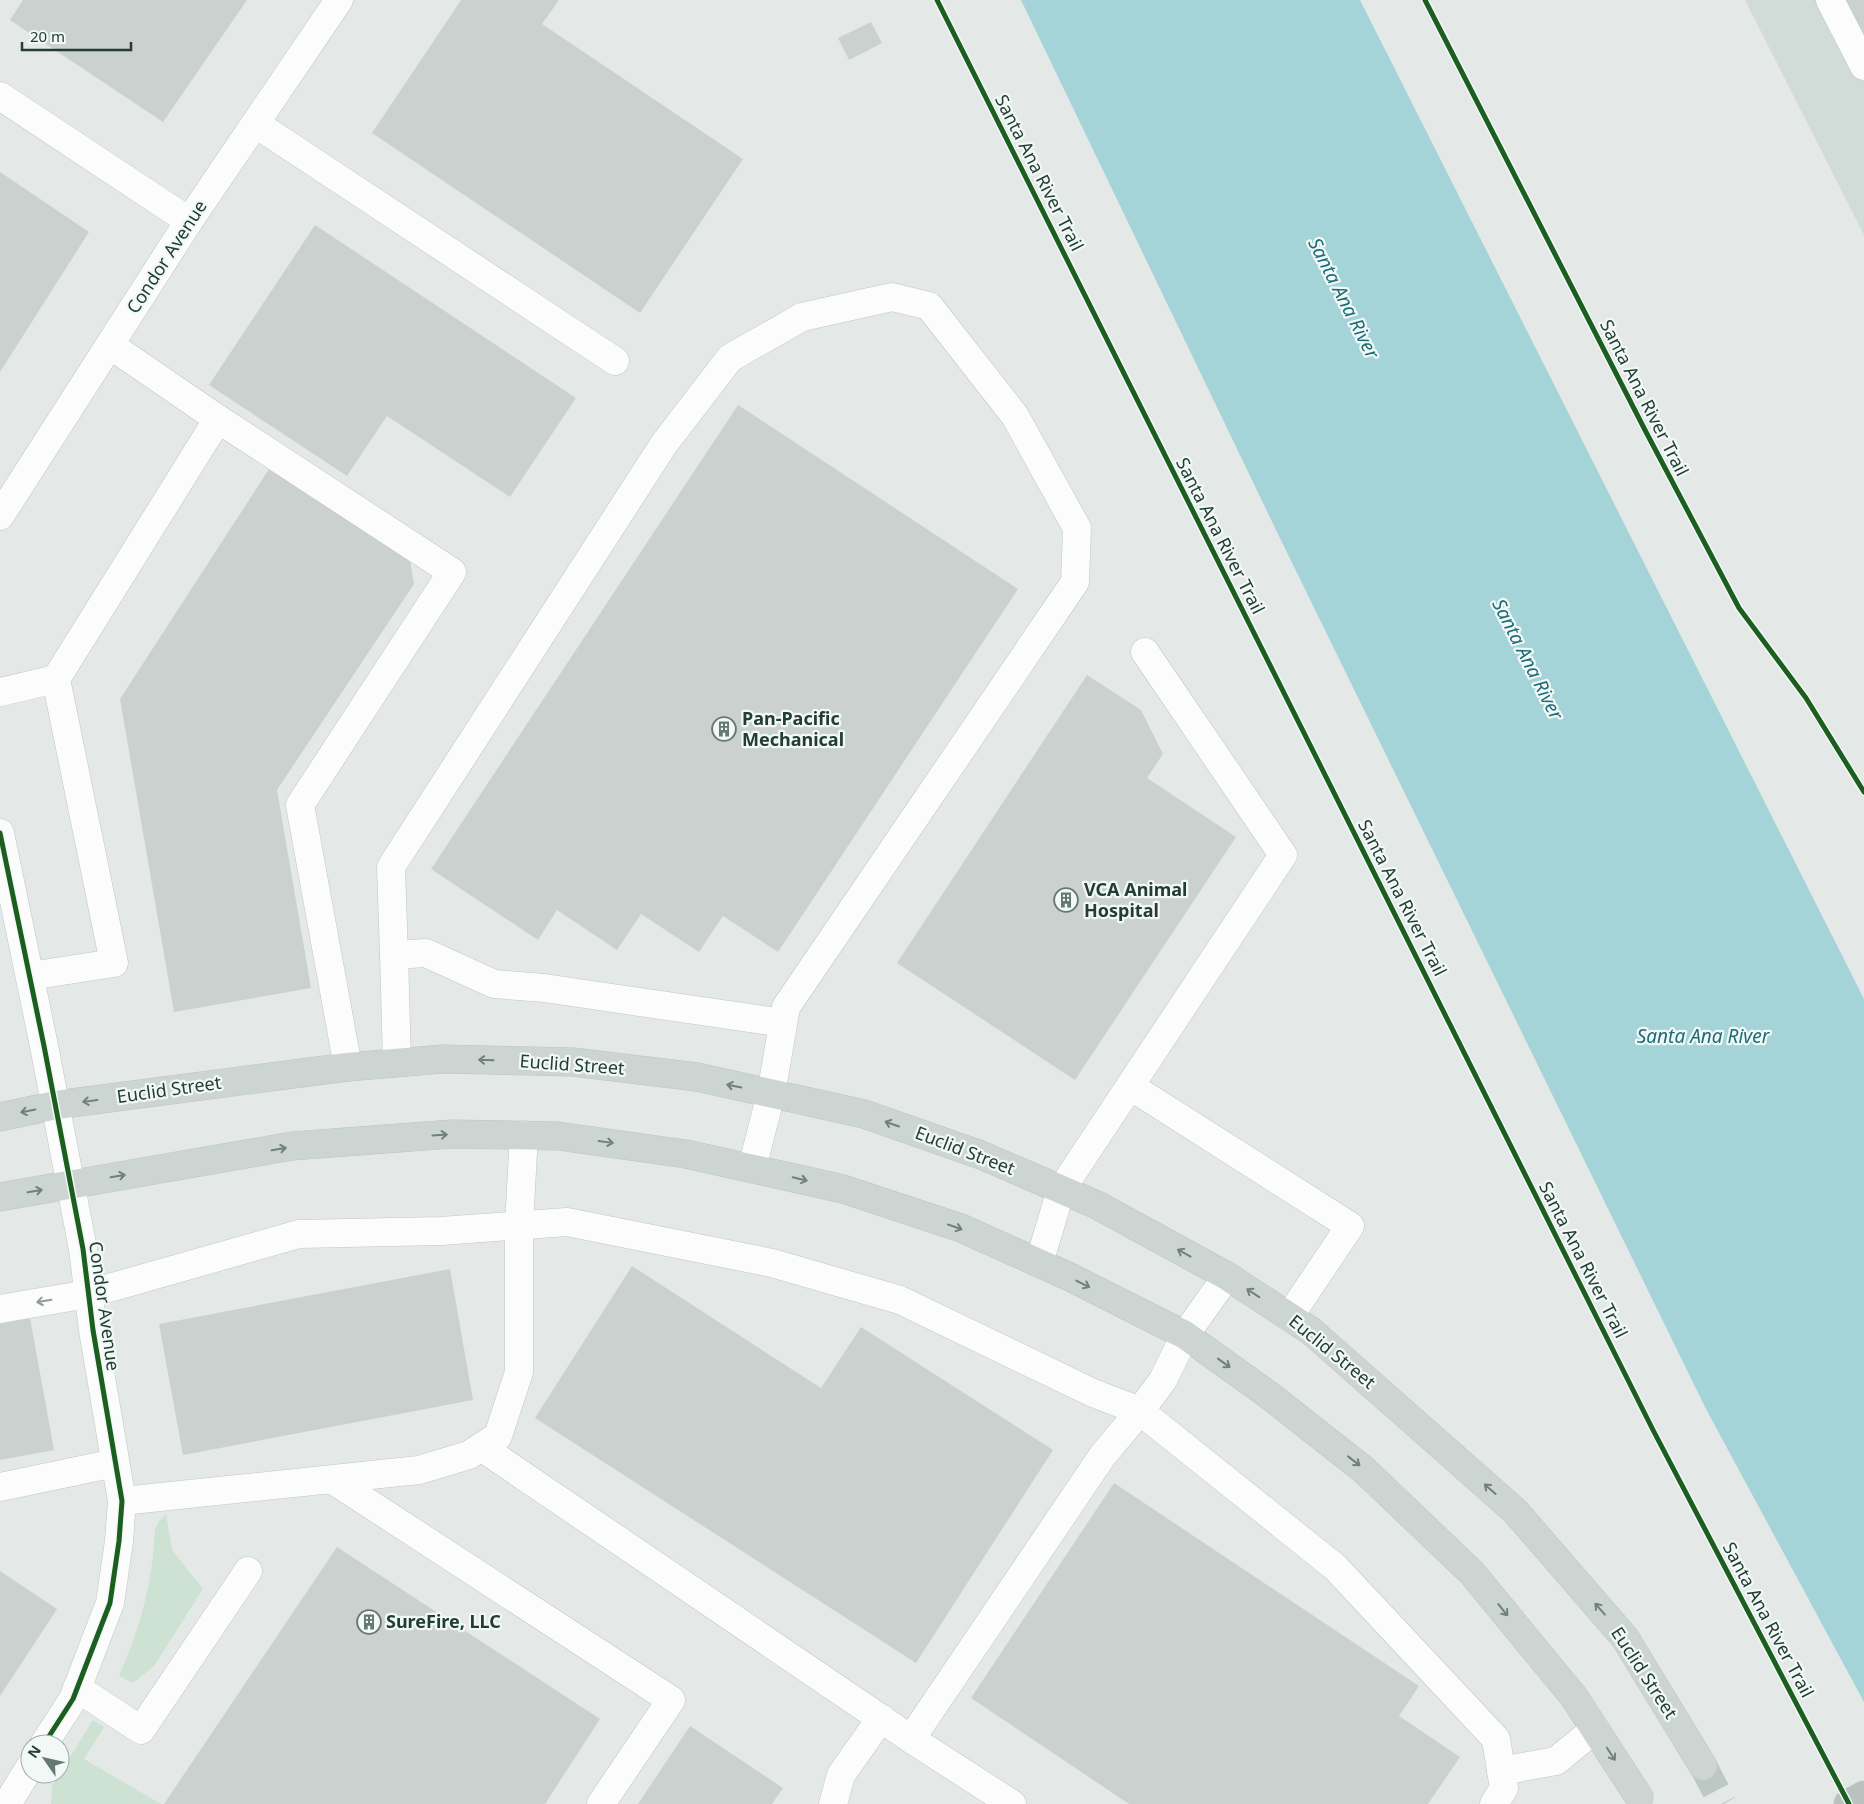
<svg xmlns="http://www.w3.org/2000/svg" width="1864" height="1804" font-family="'Noto Sans',sans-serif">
<rect width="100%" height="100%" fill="#e4e9e7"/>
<!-- built -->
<polygon fill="#d1dbd7" points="1745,0 1864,0 1864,235"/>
<!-- green -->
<g fill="#cde2d3">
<path d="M 166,1514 L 172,1550 L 203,1589 L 154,1666 L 133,1683 L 119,1676 C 141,1625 152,1585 155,1530 L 159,1521 Z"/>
<polygon points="93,1720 104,1727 84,1759 161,1804 51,1804 52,1786"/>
</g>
<!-- water -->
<polygon fill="#a4d3d8" points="1021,0 1360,0 1864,999 1864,1702 1706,1409 1277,532"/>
<!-- building -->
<g fill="#cbd1ce">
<polygon points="23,0 247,0 163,122 10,20"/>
<polygon points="461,0 559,0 542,24 743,159 640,313 372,133"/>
<polygon points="1836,0 1864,0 1864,55"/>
<polygon points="871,22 882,43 849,60 838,38"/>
<polygon points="0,172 89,232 0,372"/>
<polygon points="315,225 576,398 510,497 387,416 347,476 209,385"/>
<polygon points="738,405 1018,589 778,952 723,916 699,952 641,914 617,950 557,910 538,940 431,869"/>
<polygon points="271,466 409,555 414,584 277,790 311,988 174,1012 120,699"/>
<polygon points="1087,675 1141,710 1163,754 1147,778 1236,837 1075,1080 897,963"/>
<polygon points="632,1266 821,1388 861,1327 1053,1450 916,1663 535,1418"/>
<polygon points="450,1269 473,1400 183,1455 159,1324"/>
<polygon points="30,1318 54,1450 0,1460 0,1324"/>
<polygon points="1114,1483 1419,1686 1399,1716 1460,1757 1428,1804 1129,1804 971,1698"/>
<polygon points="337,1547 600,1719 545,1804 164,1804"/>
<polygon points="0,1571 57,1609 0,1696"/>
<polygon points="690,1726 783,1788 772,1804 638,1804"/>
</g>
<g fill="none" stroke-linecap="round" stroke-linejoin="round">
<!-- major-tunnel -->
<polyline stroke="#bdc7c3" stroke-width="28" stroke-dasharray="28 14" stroke-linecap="butt" points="1703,1766 1723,1804"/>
<!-- minor casing -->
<g stroke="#c1c6c4" stroke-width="29">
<g id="minor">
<polyline points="1830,0 1864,66"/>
<polyline points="0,96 189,221"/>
<polyline points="256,124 615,361"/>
<polyline points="218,419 452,572 300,805 348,1067"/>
<polyline points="0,516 189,221 339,0"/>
<polyline points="0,692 56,679"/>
<polyline points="0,833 44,1046 83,1249 93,1330 122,1501 119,1541 110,1603 73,1699 44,1744"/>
<polyline points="394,955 391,867 664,444 730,358 802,317 892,297 929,306 1015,416 1077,528 1075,582 786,1007 771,1094 752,1168"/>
<polyline points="30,976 114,963 56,679 218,419 110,345"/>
<polyline points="397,1062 394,955 426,953 494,984 544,988 783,1023"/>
<polyline points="1130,1086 1350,1226 1289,1317"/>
<polyline points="1039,1263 1061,1190 1283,855 1145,652"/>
<polyline points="0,1309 88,1294 299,1234 441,1231 567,1222 772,1263 900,1300 1093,1393 1140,1411 1335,1567 1496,1739 1504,1788 1494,1804"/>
<polyline points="481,1447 911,1739"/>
<polyline points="333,1480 671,1700 601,1804"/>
<polyline points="0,1487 115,1463"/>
<polyline points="122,1501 419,1470 469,1455 498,1436 519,1372 519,1225 524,1135"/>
<polyline points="77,1688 141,1730 248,1571"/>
<polyline points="1501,1771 1556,1761 1595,1729"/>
<polyline points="7,1804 30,1767"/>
<polyline points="833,1804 841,1775 881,1718"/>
<polyline points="1012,1804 911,1739 1103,1455 1140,1411 1163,1380 1185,1335 1227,1276"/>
</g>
</g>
<!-- major casing -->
<g stroke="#bcc5c2" stroke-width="29">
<g id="major">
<polyline points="0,1117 56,1105 348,1067 442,1059 573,1062 697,1077 864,1114 981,1155 1097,1205 1227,1276 1311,1331 1515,1511 1625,1638 1703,1766"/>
<polyline points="0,1197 292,1146 452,1134 558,1136 686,1154 843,1189 961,1228 1070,1277 1185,1335 1270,1396 1364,1470 1472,1573 1574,1697 1639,1797"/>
</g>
</g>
<!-- highway casing -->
<g stroke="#bcc5c2" stroke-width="29">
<polyline id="highway" points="1848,1804 1864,1795"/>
</g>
<!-- minor -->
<use href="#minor" stroke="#fbfcfb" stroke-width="28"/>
<!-- major -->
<use href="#major" stroke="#cdd5d3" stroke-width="28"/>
<!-- highway -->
<use href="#highway" stroke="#bac2c0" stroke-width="28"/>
<!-- cycleway casing -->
<g stroke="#f2f8f5" stroke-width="8">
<g id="cycleway">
<polyline points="937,0 1653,1430 1849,1804"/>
<polyline points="1425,0 1646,432 1739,608 1806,698 1864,792"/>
<polyline points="0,833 44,1046 83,1249 93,1330 122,1501 119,1541 110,1603 73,1699 44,1744"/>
</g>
</g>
<!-- cycleway -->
<use href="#cycleway" stroke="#1b5e20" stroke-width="5"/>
</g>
<!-- one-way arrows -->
<defs><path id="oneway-shaft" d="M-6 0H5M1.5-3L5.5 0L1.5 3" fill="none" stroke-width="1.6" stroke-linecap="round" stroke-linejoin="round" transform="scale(1.25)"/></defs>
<g stroke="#6e817c">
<use href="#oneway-shaft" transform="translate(486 1060) rotate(-178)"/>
<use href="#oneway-shaft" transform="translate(734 1086) rotate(-168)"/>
<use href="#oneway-shaft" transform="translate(90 1101) rotate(172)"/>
<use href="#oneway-shaft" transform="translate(28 1111) rotate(168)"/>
<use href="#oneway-shaft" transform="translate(892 1124) rotate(-161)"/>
<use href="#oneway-shaft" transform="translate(440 1135) rotate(-4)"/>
<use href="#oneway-shaft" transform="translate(606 1142) rotate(8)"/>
<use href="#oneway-shaft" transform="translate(279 1149) rotate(-10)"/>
<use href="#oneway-shaft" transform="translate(118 1176) rotate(-10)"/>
<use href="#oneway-shaft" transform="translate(800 1179) rotate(13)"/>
<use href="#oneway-shaft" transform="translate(35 1191) rotate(-10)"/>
<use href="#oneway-shaft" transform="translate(955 1227) rotate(19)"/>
<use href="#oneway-shaft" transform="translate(1184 1253) rotate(-151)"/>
<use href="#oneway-shaft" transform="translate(1083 1284) rotate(27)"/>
<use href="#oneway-shaft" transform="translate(1253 1293) rotate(-147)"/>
<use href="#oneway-shaft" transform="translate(1224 1363) rotate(36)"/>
<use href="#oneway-shaft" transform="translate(1354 1461) rotate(38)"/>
<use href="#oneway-shaft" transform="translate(1490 1489) rotate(-139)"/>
<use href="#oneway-shaft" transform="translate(1600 1609) rotate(-131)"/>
<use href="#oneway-shaft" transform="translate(1503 1610) rotate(51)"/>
<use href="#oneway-shaft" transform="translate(1611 1754) rotate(57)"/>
</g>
<use stroke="#8e9c98" href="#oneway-shaft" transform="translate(44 1301) rotate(171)"/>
<!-- icons -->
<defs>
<g id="building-ring" transform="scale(1.25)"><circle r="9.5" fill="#f2f8f5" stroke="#657973" stroke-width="1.5"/><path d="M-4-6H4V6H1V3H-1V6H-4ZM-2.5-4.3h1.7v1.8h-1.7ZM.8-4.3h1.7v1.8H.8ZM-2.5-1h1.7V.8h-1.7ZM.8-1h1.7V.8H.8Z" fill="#657973"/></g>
</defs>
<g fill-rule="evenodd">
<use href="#building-ring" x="724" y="729"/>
<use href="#building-ring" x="1066" y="900"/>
<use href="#building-ring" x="369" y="1622"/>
</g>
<g text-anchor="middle" stroke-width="4.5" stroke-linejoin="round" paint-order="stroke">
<!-- street labels -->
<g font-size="18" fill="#213d34" stroke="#f2f8f5">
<text transform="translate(1039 173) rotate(63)" y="6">Santa Ana River Trail</text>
<text transform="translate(167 257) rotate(-57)" y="6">Condor Avenue</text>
<text transform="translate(1644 398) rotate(63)" y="6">Santa Ana River Trail</text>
<text transform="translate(1220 536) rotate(63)" y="6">Santa Ana River Trail</text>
<text transform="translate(1402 898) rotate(63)" y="6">Santa Ana River Trail</text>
<text transform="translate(572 1065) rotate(4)" y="6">Euclid Street</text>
<text transform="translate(169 1090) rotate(-8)" y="6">Euclid Street</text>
<text transform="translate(965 1151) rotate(21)" y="6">Euclid Street</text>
<text transform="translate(1583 1260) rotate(63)" y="6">Santa Ana River Trail</text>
<text transform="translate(104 1306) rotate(82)" y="6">Condor Avenue</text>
<text transform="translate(1332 1352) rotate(39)" y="6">Euclid Street</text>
<text transform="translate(1768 1620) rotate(62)" y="6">Santa Ana River Trail</text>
<text transform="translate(1644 1673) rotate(57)" y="6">Euclid Street</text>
</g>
<!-- poi labels -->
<g font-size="18" font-weight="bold" fill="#213d34" stroke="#f2f8f5" text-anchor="start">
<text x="742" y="725">Pan-Pacific<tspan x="742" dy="21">Mechanical</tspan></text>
<text x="1084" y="896">VCA Animal<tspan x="1084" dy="21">Hospital</tspan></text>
<text x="386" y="1628">SureFire, LLC</text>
</g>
<!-- water labels -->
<g font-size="19" font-style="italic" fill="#1b6d79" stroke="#f2f8f5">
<text transform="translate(1344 298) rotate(63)" y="7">Santa Ana River</text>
<text transform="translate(1528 659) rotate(63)" y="7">Santa Ana River</text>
<text x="1703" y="1043">Santa Ana River</text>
</g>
</g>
<!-- north arrow -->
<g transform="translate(45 1759) rotate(304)"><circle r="24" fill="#f2f8f5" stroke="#9eada8"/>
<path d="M0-4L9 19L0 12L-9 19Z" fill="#657973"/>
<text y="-8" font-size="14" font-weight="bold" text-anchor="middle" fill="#213d34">N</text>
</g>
<!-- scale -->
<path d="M22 42v8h109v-8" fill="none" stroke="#213d34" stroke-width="2.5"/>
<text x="30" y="42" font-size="15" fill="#213d34" stroke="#f2f8f5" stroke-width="4" paint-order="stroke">20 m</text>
</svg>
